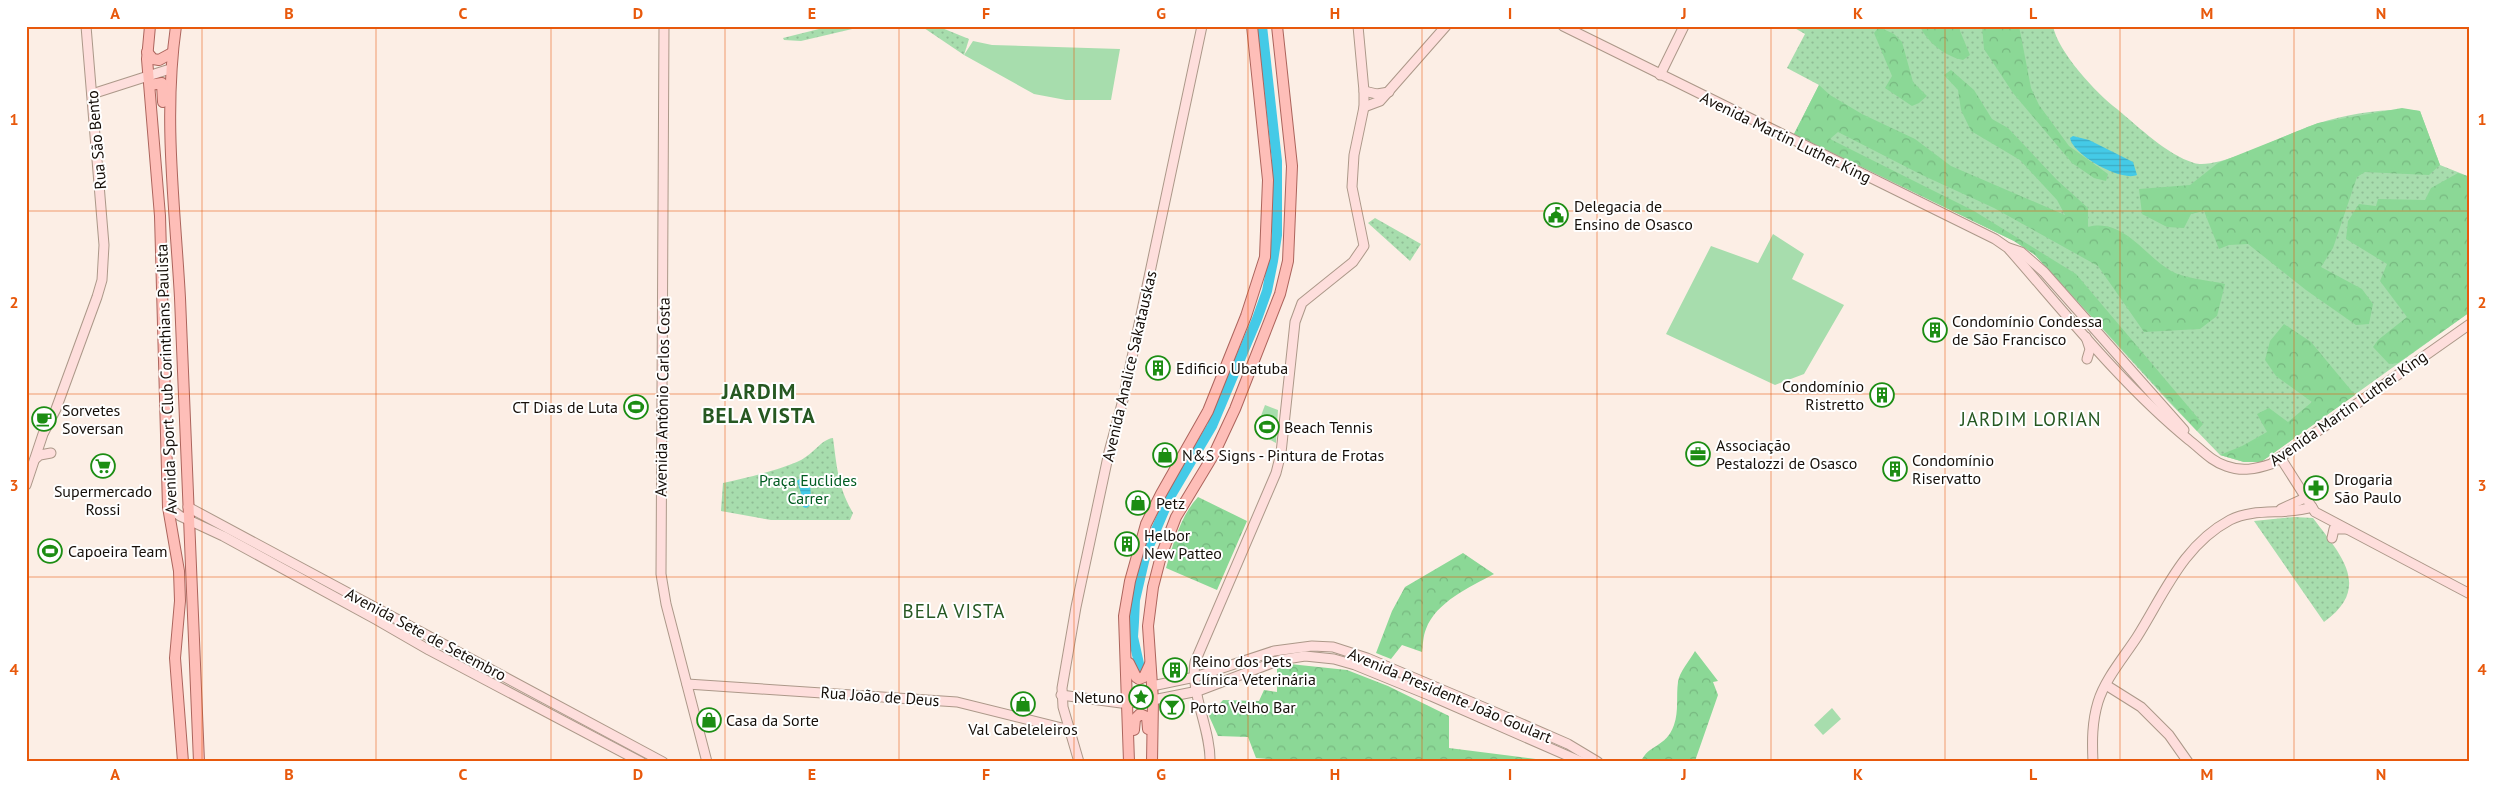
<svg xmlns="http://www.w3.org/2000/svg" width="2496" height="788" font-family="'PT Sans',sans-serif">
<defs>
<pattern id="grass-dots" width="8" height="8" patternUnits="userSpaceOnUse" patternTransform="scale(1.25)"><rect width="8" height="8" fill="#a7ddad"/><path d="M2 2h.1M6 6h.1" fill="none" stroke="#8fbc94" stroke-width="1.8" stroke-linecap="round"/></pattern>
<pattern id="forest-crowns" width="20" height="18" patternUnits="userSpaceOnUse" patternTransform="scale(1.25)"><rect width="20" height="18" fill="#8bd896"/><path d="M2 6a3 3 0 1 1 6 0M12 15a3 3 0 1 1 6 0" fill="none" stroke="#77b880"/></pattern>
<pattern id="water-rules" width="6" height="5" patternUnits="userSpaceOnUse" patternTransform="scale(1.25)"><rect width="6" height="5" fill="#44cae7"/><path d="M0 2.5h6" fill="none" stroke="#3bacc5"/></pattern>
</defs>
<rect width="100%" height="100%" fill="#fceee5"/>
<!-- grass -->
<g fill="url(#grass-dots)">
<polygon points="831,26 865,26 801,41 784,40 783,38"/>
<polygon points="921,26 937,26 969,39 964,55"/>
<path d="M 1791,26 L 2053,26 C 2058,52 2096,93 2117,109 C 2140,128 2166,154 2194,163 C 2219,171 2291,131 2319,123 C 2349,114 2390,107 2420,111 L 2440,165 L 2470,177 L 2470,312 L 2261,462 L 2244,462 L 2220,455 L 2167,400 L 2035,255 L 2014,241 L 1794,134 L 1819,85 L 1787,68 L 1805,34 Z"/>
<polygon points="1375,218 1421,244 1410,261 1368,223"/>
<path d="M 833,438 C 837,468 838,487 853,513 L 850,520 L 771,520 L 721,511 L 723,483 C 746,478 780,470 801,460 C 813,454 822,439 833,438 Z"/>
<path d="M 2294,517 L 2313,518 C 2340,554 2373,587 2324,622 L 2254,521 Z"/>
</g>
<!-- forest -->
<g fill="url(#forest-crowns)">
<path d="M 1920,26 L 1958,26 L 1970,55 L 1963,60 C 1947,57 1927,43 1920,26 Z"/>
<polygon points="1982,26 2019,26 2031,88 2039,105 2069,146 2108,174 2106,181 2094,178 2072,163 2013,93 1984,49"/>
<polygon points="1879,27 1894,34 1902,42 1913,82 1927,96 1919,103 1912,106 1885,88 1892,76 1874,33"/>
<path d="M 1951,70 L 1974,90 L 1992,119 L 2008,128 L 2057,180 L 2088,208 L 2088,227 C 2123,218 2144,255 2171,271 C 2186,279 2208,280 2225,284 L 2217,316 L 2200,329 L 2144,332 L 2098,266 L 1994,208 L 1922,175 L 1838,132 L 1830,139 L 1974,211 L 2076,274 L 2203,424 L 2197,431 L 2035,255 L 2014,241 L 1794,134 L 1819,85 L 1830,95 L 1862,114 L 1915,139 L 1951,166 L 2065,215 L 2057,200 L 2020,160 L 1971,131 L 1961,110 L 1958,90 L 1944,75 Z"/>
<polygon points="2402,108 2420,111 2440,165 2429,175 2365,172 2357,177 2333,248 2321,267 2362,289 2373,304 2369,324 2356,325 2306,290 2248,244 2229,245 2219,249 2204,211 2191,214 2184,228 2167,227 2142,214 2139,189 2190,185 2218,163 2318,123"/>
<polygon points="2458,173 2470,177 2470,312 2398,363 2389,364 2373,347 2378,340 2407,317 2380,281 2387,264 2346,239 2348,221 2359,204 2376,206 2378,199 2425,200 2431,188"/>
<polygon points="2284,324 2311,342 2355,395 2261,462 2244,462 2220,455 2242,446 2267,432 2257,414 2269,408 2288,422 2312,402 2276,376 2265,360 2270,341"/>
<path d="M 1198,497 L 1247,521 L 1217,590 L 1166,568 C 1174,542 1180,517 1198,497 Z"/>
<path d="M 1463,553 L 1494,574 C 1470,587 1436,602 1426,629 C 1423,636 1423,645 1422,652 L 1402,645 L 1391,659 L 1376,653 L 1392,611 L 1405,587 Z"/>
<path d="M 1695,651 L 1718,681 L 1713,682 L 1718,695 L 1695,761 L 1641,762 C 1648,744 1666,748 1674,725 C 1679,711 1676,696 1678,682 C 1679,672 1690,660 1695,651 Z"/>
<polygon points="1290,664 1347,670 1388,686 1449,716 1449,748 1559,762 1304,762 1256,758 1248,737 1218,736 1209,716 1223,700 1259,701 1264,690 1277,692 1277,668"/>
</g>
<!-- garden -->
<g fill="#a7ddad">
<polygon points="973,41 992,45 1120,49 1111,100 1066,100 1034,94 964,55"/>
<polygon points="1773,234 1804,254 1792,279 1844,305 1804,374 1775,385 1666,334 1711,246 1758,263"/>
<polygon points="1265,405 1278,410 1276,443 1255,432"/>
<polygon points="1832,708 1841,719 1823,735 1814,725"/>
</g>
<!-- water -->
<g fill="url(#water-rules)">
<path d="M 2073,136 L 2089,140 L 2133,162 L 2137,175 C 2121,182 2073,155 2070,138 Z"/>
<polygon points="802,477 810,479 811,505 806,508 803,507 802,496 797,481"/>
</g>
<g fill="none" stroke-linecap="round" stroke-linejoin="round">
<!-- river -->
<polyline stroke="#44cae7" stroke-width="10" points="1140,668 1133,637 1134,622 1135,600 1146,553 1170,497 1212,426 1257,319 1267,291 1273,261 1277,235 1277,161 1262,26"/>
<!-- secondary casing -->
<g stroke="#ac9889" stroke-width="11">
<g id="secondary">
<polyline points="664,26 661,574 666,604 707,762"/>
<path d="M 1563,26 L 1995,239 L 2008,248 C 2065,313 2123,386 2189,440 C 2202,450 2211,461 2226,466 C 2242,472 2256,469 2271,464 L 2470,324"/>
<polyline points="1660,75 1684,26"/>
<polyline points="1364,91 1377,94 1389,92"/>
<polyline points="92,94 170,69"/>
<polyline points="1364,107 1380,101 1446,26"/>
<polyline points="2009,248 2021,252 2044,272 2184,430"/>
<polyline points="2086,337 2090,349 2087,359"/>
<polyline points="2280,457 2315,512 2470,594"/>
<polyline points="35,459 40,455 51,453"/>
<polyline points="26,485 43,434 56,409 97,297 102,280 104,245 86,26"/>
<polyline points="168,507 180,516 223,536 377,620 429,650 641,762"/>
<polyline points="188,507 663,762"/>
<polyline points="2281,509 2305,498"/>
<polyline points="2332,538 2334,529 2346,529"/>
<polyline points="687,684 957,702 1070,730"/>
<polyline points="2106,685 2141,707 2169,735 2188,762"/>
<polyline points="1152,686 1195,677 1274,651 1312,646 1333,647 1367,658 1490,710 1568,744 1598,762"/>
<polyline points="1061,695 1121,703 1148,701 1198,691 1280,660 1305,656 1334,659 1355,665 1431,696 1582,762"/>
<polyline points="1079,762 1063,707 1062,688 1076,607 1109,452 1123,400 1202,26"/>
<path d="M 1210,762 C 1211,730 1190,693 1195,662 L 1276,473 L 1281,453 L 1295,322 L 1302,303 L 1353,262 L 1364,246 L 1352,187 L 1354,155 L 1364,107 L 1364,91 L 1358,26"/>
<path d="M 2093,762 C 2092,741 2092,722 2098,702 C 2105,679 2124,657 2137,637 C 2164,594 2183,545 2230,520 C 2255,507 2286,516 2312,507"/>
</g>
</g>
<!-- primary casing -->
<g stroke="#ac645c" stroke-width="12">
<g id="primary">
<polyline points="150,26 147,59 160,216 168,507 179,571 180,601 175,658 183,762"/>
<path d="M 176,26 C 163,117 175,207 180,298 C 187,452 193,607 199,762"/>
<polyline points="147,52 153,59 159,60 172,53"/>
<polyline points="150,85 162,83 163,102"/>
<polyline points="1129,663 1136,677 1139,679 1144,677 1150,664"/>
<polyline points="1134,730 1135,719 1140,714 1147,717 1148,729"/>
<polyline points="1129,762 1124,616 1130,581 1146,524 1161,494 1208,411 1246,316 1265,257 1268,180 1252,26"/>
<polyline points="1152,762 1153,700 1148,626 1153,587 1161,556 1176,517 1214,454 1235,409 1280,294 1288,261 1292,166 1277,26"/>
</g>
</g>
<!-- secondary -->
<use href="#secondary" stroke="#fededc" stroke-width="9"/>
<!-- primary -->
<use href="#primary" stroke="#febeb8" stroke-width="10"/>
</g>
<!-- grid -->
<path fill="none" stroke="#e8590c" stroke-width="1" stroke-opacity="0.55" d="M 202,26 L 202,762M 376,26 L 376,762M 551,26 L 551,762M 725,26 L 725,762M 899,26 L 899,762M 1074,26 L 1074,762M 1248,26 L 1248,762M 1422,26 L 1422,762M 1597,26 L 1597,762M 1771,26 L 1771,762M 1945,26 L 1945,762M 2120,26 L 2120,762M 2294,26 L 2294,762M 26,211 L 2470,211M 26,394 L 2470,394M 26,577 L 2470,577"/>
<!-- icons -->
<defs>
<g id="civic-ring" transform="scale(1.25)"><circle r="9.5" fill="#fff" stroke="#1c8d13" stroke-width="1.5"/><path d="M-.6-6.5H3V-4.5H.6V-3L4-1V1h2V6H-6V1h2V-1L-.6-3ZM-1.2 2.5V6h2.4V2.5Z" fill="#1c8d13"/></g>
<g id="building-ring" transform="scale(1.25)"><circle r="9.5" fill="#fff" stroke="#1c8d13" stroke-width="1.5"/><path d="M-4-6H4V6H1V3H-1V6H-4ZM-2.5-4.3h1.7v1.8h-1.7ZM.8-4.3h1.7v1.8H.8ZM-2.5-1h1.7V.8h-1.7ZM.8-1h1.7V.8H.8Z" fill="#1c8d13"/></g>
<g id="stadium-ring" transform="scale(1.25)"><circle r="9.5" fill="#fff" stroke="#1c8d13" stroke-width="1.5"/><path d="M0-5a6.5 5 0 1 0 0 10a6.5 5 0 1 0 0-10ZM-3.5-1.8h7v3.6h-7Z" fill="#1c8d13"/></g>
<g id="cafe-ring" transform="scale(1.25)"><circle r="9.5" fill="#fff" stroke="#1c8d13" stroke-width="1.5"/><path d="M-5.5-4.5H6V0H3Q3 3.5 0 3.5H-2.5Q-5.5 3.5-5.5 0ZM3-3.2v2h1.7v-2ZM-6 4.5H4V6H-6Z" fill="#1c8d13"/></g>
<g id="office-ring" transform="scale(1.25)"><circle r="9.5" fill="#fff" stroke="#1c8d13" stroke-width="1.5"/><path d="M-6-3h4V-5.5h4V-3h4V5H-6ZM-1-4.5V-3h2v-1.5ZM-6 0V1H6V0Z" fill="#1c8d13"/></g>
<g id="shop-ring" transform="scale(1.25)"><circle r="9.5" fill="#fff" stroke="#1c8d13" stroke-width="1.5"/><path d="M-5-2.5h2.3a2.7 3.5 0 0 1 5.4 0H5L5.5 6h-11ZM-1.5-2.5h3a1.5 2.3 0 0 0-3 0Z" fill="#1c8d13"/></g>
<g id="supermarket-ring" transform="scale(1.25)"><circle r="9.5" fill="#fff" stroke="#1c8d13" stroke-width="1.5"/><path d="M-6-5.5h2.5l.6 2H6L4.5 2H-2.5L-4.4-4H-6ZM-1.5 3.2a1.3 1.3 0 1 0 .1 0ZM3 3.2a1.3 1.3 0 1 0 .1 0Z" fill="#1c8d13"/></g>
<g id="pharmacy-ring" transform="scale(1.25)"><circle r="9.5" fill="#fff" stroke="#1c8d13" stroke-width="1.5"/><path d="M-2-6h4v4h4v4h-4v4h-4v-4h-4v-4h4Z" fill="#1c8d13"/></g>
<g id="sight-ring" transform="scale(1.25)"><circle r="9.5" fill="#fff" stroke="#1c8d13" stroke-width="1.5"/><path d="M0-6L1.8-2.2L6-1.7L2.9 1.2L3.7 5.4L0 3.3L-3.7 5.4L-2.9 1.2L-6-1.7L-1.8-2.2Z" fill="#1c8d13"/></g>
<g id="bar-ring" transform="scale(1.25)"><circle r="9.5" fill="#fff" stroke="#1c8d13" stroke-width="1.5"/><path d="M-6-5H6L.8 .8V4.5H3.5V6h-7V4.5H-.8V.8Z" fill="#1c8d13"/></g>
</defs>
<g fill-rule="evenodd">
<use href="#civic-ring" x="1556" y="215"/>
<use href="#building-ring" x="1935" y="330"/>
<use href="#building-ring" x="1158" y="368"/>
<use href="#building-ring" x="1882" y="395"/>
<use href="#stadium-ring" x="636" y="407"/>
<use href="#cafe-ring" x="44" y="419"/>
<use href="#stadium-ring" x="1267" y="427"/>
<use href="#office-ring" x="1698" y="454"/>
<use href="#shop-ring" x="1165" y="455"/>
<use href="#supermarket-ring" x="103" y="466"/>
<use href="#building-ring" x="1895" y="469"/>
<use href="#pharmacy-ring" x="2316" y="488"/>
<use href="#shop-ring" x="1138" y="503"/>
<use href="#building-ring" x="1127" y="544"/>
<use href="#stadium-ring" x="50" y="551"/>
<use href="#building-ring" x="1175" y="670"/>
<use href="#sight-ring" x="1141" y="697"/>
<use href="#shop-ring" x="1023" y="704"/>
<use href="#bar-ring" x="1172" y="707"/>
<use href="#shop-ring" x="709" y="720"/>
</g>
<g text-anchor="middle" stroke-width="4" stroke-linejoin="round" paint-order="stroke">
<!-- street labels -->
<g font-size="16" fill="#160f09" stroke="#fff">
<text transform="translate(1786 137) rotate(26)" y="6">Avenida Martin Luther King</text>
<text transform="translate(96 140) rotate(-95)" y="6">Rua São Bento</text>
<text transform="translate(1129 366) rotate(-77)" y="6">Avenida Analice Sakatauskas</text>
<text transform="translate(166 379) rotate(-92)" y="6">Avenida Sport Club Corinthians Paulista</text>
<text transform="translate(662 397) rotate(-89)" y="6">Avenida Antônio Carlos Costa</text>
<text transform="translate(2348 408) rotate(-35)" y="6">Avenida Martin Luther King</text>
<text transform="translate(426 634) rotate(28)" y="6">Avenida Sete de Setembro</text>
<text transform="translate(1450 695) rotate(23)" y="6">Avenida Presidente João Goulart</text>
<text transform="translate(880 696) rotate(4)" y="6">Rua João de Deus</text>
</g>
<!-- poi labels -->
<g font-size="16" fill="#160f09" stroke="#fff" text-anchor="start">
<text x="1574" y="212">Delegacia de<tspan x="1574" dy="18">Ensino de Osasco</tspan></text>
<text x="1952" y="327">Condomínio Condessa<tspan x="1952" dy="18">de São Francisco</tspan></text>
<text x="1176" y="374">Edificio Ubatuba</text>
<text x="1864" y="392" text-anchor="end">Condomínio<tspan x="1864" dy="18">Ristretto</tspan></text>
<text x="618" y="413" text-anchor="end">CT Dias de Luta</text>
<text x="62" y="416">Sorvetes<tspan x="62" dy="18">Soversan</tspan></text>
<text x="1284" y="433">Beach Tennis</text>
<text x="1716" y="451">Associação<tspan x="1716" dy="18">Pestalozzi de Osasco</tspan></text>
<text x="1182" y="461">N&amp;S Signs - Pintura de Frotas</text>
<text x="1912" y="466">Condomínio<tspan x="1912" dy="18">Riservatto</tspan></text>
<text x="2334" y="485">Drogaria<tspan x="2334" dy="18">São Paulo</tspan></text>
<text x="103" y="497" text-anchor="middle">Supermercado<tspan x="103" dy="18">Rossi</tspan></text>
<text x="1156" y="509">Petz</text>
<text x="1144" y="541">Helbor<tspan x="1144" dy="18">New Patteo</tspan></text>
<text x="68" y="557">Capoeira Team</text>
<text x="1192" y="667">Reino dos Pets<tspan x="1192" dy="18">Clínica Veterinária</tspan></text>
<text x="1124" y="703" text-anchor="end">Netuno</text>
<text x="1190" y="713">Porto Velho Bar</text>
<text x="726" y="726">Casa da Sorte</text>
<text x="1023" y="735" text-anchor="middle">Val Cabeleleiros</text>
</g>
<!-- park labels -->
<g font-size="16" fill="#005c21" stroke="#fff">
<text x="808" y="486">Praça Euclides<tspan x="808" dy="18">Carrer</tspan></text>
</g>
<!-- quarter labels -->
<g font-size="19" letter-spacing="1" fill="#265822" stroke="#fff">
<text x="2031" y="426">JARDIM LORIAN</text>
<text x="954" y="618">BELA VISTA</text>
</g>
<!-- district labels -->
<g font-size="21" font-weight="bold" letter-spacing="1" fill="#265822" stroke="#fff">
<text x="759" y="399">JARDIM<tspan x="759" dy="24">BELA VISTA</tspan></text>
</g>
</g>
<!-- border -->
<rect width="2496" height="788" fill="none" stroke="#ffffff" stroke-width="55"/>
<rect x="28" y="28" width="2440" height="732" fill="none" stroke="#e8590c" stroke-width="2"/>
<g font-size="16" text-anchor="middle" font-weight="bold" fill="#e8590c">
<text x="115" y="19">A</text>
<text x="289" y="19">B</text>
<text x="463" y="19">C</text>
<text x="638" y="19">D</text>
<text x="812" y="19">E</text>
<text x="986" y="19">F</text>
<text x="1161" y="19">G</text>
<text x="1335" y="19">H</text>
<text x="1510" y="19">I</text>
<text x="1684" y="19">J</text>
<text x="1858" y="19">K</text>
<text x="2033" y="19">L</text>
<text x="2207" y="19">M</text>
<text x="2381" y="19">N</text>
<text x="14" y="125">1</text>
<text x="2482" y="125">1</text>
<text x="14" y="308">2</text>
<text x="2482" y="308">2</text>
<text x="14" y="491">3</text>
<text x="2482" y="491">3</text>
<text x="14" y="675">4</text>
<text x="2482" y="675">4</text>
<text x="115" y="780">A</text>
<text x="289" y="780">B</text>
<text x="463" y="780">C</text>
<text x="638" y="780">D</text>
<text x="812" y="780">E</text>
<text x="986" y="780">F</text>
<text x="1161" y="780">G</text>
<text x="1335" y="780">H</text>
<text x="1510" y="780">I</text>
<text x="1684" y="780">J</text>
<text x="1858" y="780">K</text>
<text x="2033" y="780">L</text>
<text x="2207" y="780">M</text>
<text x="2381" y="780">N</text>
</g>
</svg>
